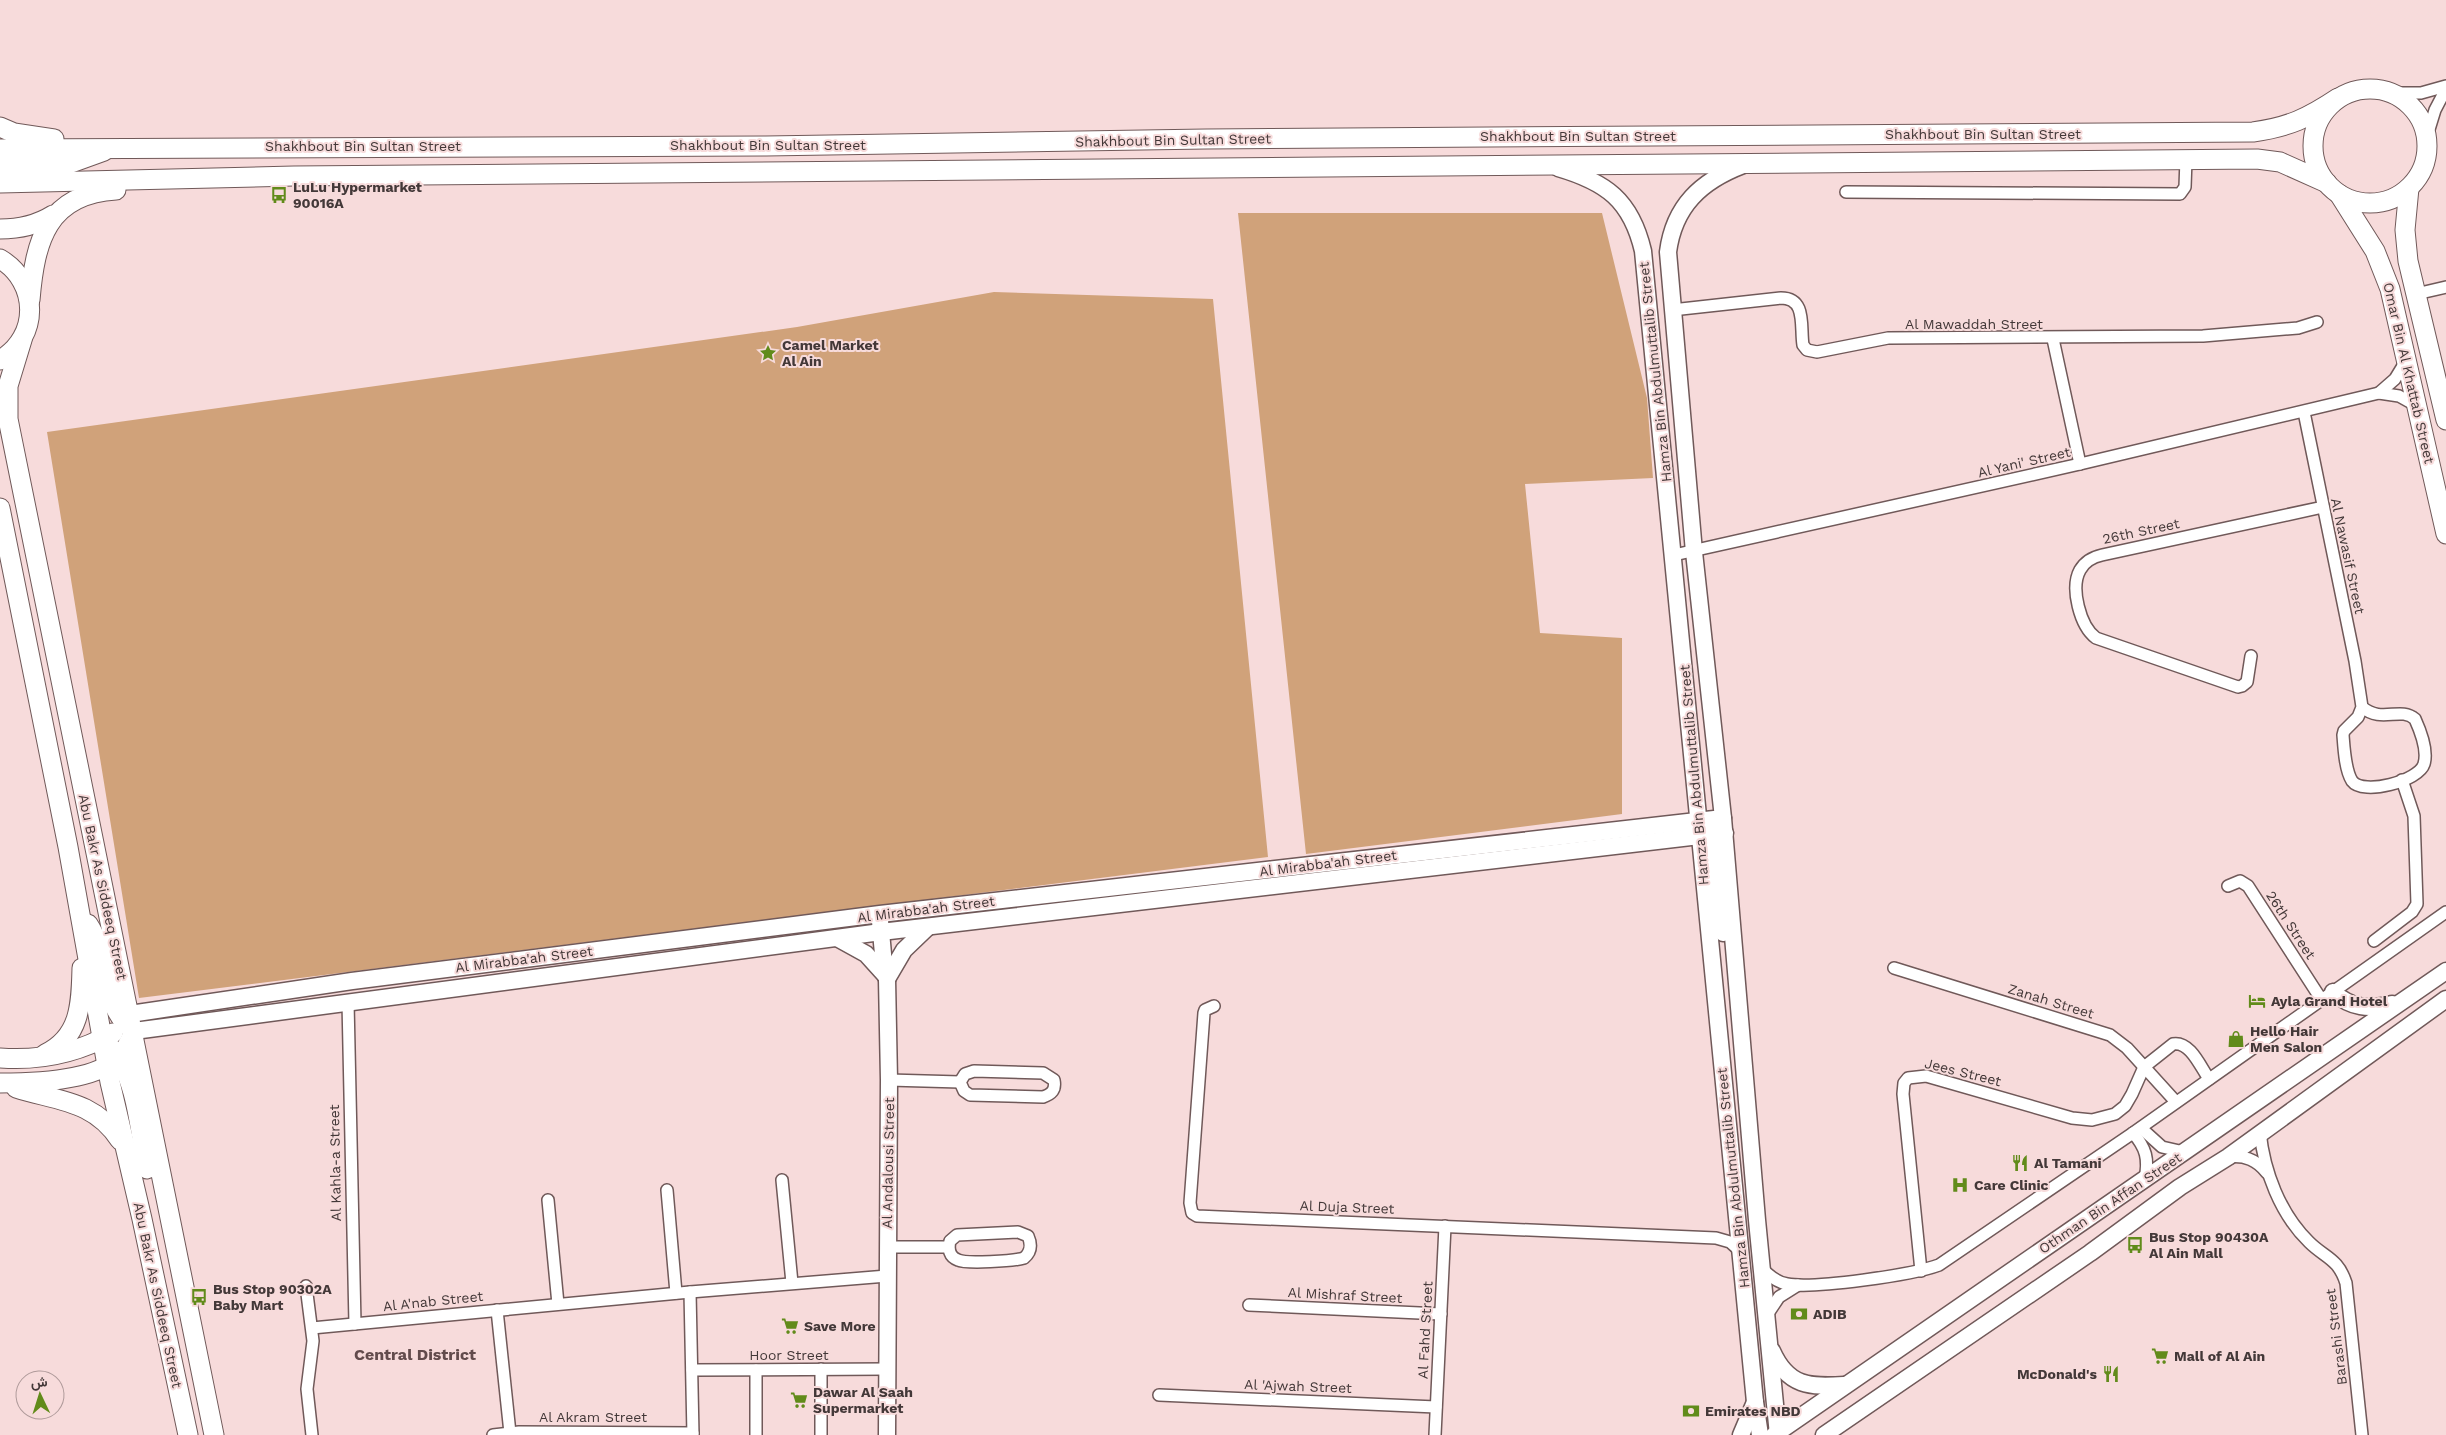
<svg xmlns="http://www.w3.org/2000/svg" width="2446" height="1435" font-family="'Work Sans',Vazirmatn,sans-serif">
<rect width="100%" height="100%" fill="#f7dbdb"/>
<!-- forest -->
<g fill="#d0a27a">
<polygon points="1238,213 1602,213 1647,398 1653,478 1525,484 1540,633 1622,638 1622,814 1306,854"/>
<polygon points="994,292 1213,299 1268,857 139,998 47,432 797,327"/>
</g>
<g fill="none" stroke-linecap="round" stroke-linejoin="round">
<!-- street casing -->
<g stroke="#705959" stroke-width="14">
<g id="street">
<polyline points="2393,93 2421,93 2446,86"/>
<polyline points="2427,136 2435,110 2446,89"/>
<polyline points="1846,192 2180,194 2185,187 2186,159"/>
<polyline points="2416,294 2446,287"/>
<path d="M 1672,310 L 1781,298 C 1807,298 1800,327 1803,345 L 1807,350 L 1817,352 L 1888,338 L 2203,336 L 2298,328 L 2317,322"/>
<polyline points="2053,339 2080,464"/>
<polyline points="2379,393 2395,379 2406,361"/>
<path d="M 2304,412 L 2355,661 L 2362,707 L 2358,717 L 2344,731 L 2343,735 C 2344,748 2345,770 2352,781 C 2363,796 2419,781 2424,764 C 2428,751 2420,730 2415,719 C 2400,706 2382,724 2362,707"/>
<polyline points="1674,555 2080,464 2379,393 2399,396 2417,406"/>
<path d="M 2251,656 L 2247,682 L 2242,686 L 2238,687 L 2096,638 C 2080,626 2070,588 2080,570 C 2085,561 2093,557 2102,555 L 2323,507"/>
<polyline points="2228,886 2240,881 2248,886 2321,999"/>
<polyline points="2374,941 2412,912 2417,904 2414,816 2402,780"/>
<polyline points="1894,968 2110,1035 2127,1048 2176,1102"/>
<polyline points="348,1002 355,1324"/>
<polyline points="1214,1006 1205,1010 1204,1013 1190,1203 1192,1213 1197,1216 1716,1238 1730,1242 1740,1251"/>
<path d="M 974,1071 L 1043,1073 L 1054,1080 C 1056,1090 1052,1094 1043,1097 L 970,1095 L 964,1091 L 960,1082 L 965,1074 Z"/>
<polyline points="889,1080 960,1082"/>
<polyline points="2141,1128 2162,1147 2184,1152"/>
<path d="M 2260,1132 C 2264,1171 2280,1214 2309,1242 C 2325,1258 2338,1258 2346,1283 L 2362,1435"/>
<path d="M 2133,1133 C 2146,1148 2149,1159 2145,1179"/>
<path d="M 2228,1157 C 2245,1155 2257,1160 2267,1173"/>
<polyline points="782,1180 792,1283"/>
<polyline points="667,1190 676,1293"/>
<polyline points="548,1200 558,1304"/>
<path d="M 1018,1232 L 1028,1236 C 1032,1245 1031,1252 1024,1258 C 1014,1261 966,1264 958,1260 C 949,1257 948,1249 950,1241 L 957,1235 Z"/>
<polyline points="887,1247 948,1247"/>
<path d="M 1762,1268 C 1769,1276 1776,1282 1787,1284 C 1814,1289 1912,1275 1939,1265 L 2133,1133 L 2446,912"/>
<path d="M 1921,1271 L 1903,1094 L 1904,1083 L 1908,1078 L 1926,1076 L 2072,1118 L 2092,1120 L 2115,1114 L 2125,1106 L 2132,1094 L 2144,1067 L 2173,1044 C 2190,1041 2200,1066 2209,1079"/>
<polyline points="306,1286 313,1341 307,1389 312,1435"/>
<polyline points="690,1292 693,1435"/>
<polyline points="1249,1305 1441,1314"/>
<polyline points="497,1310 510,1433"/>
<polyline points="1767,1315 1779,1297 1798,1285"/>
<polyline points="312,1328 690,1292 887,1276"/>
<polyline points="821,1369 821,1435"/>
<polyline points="692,1370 887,1369"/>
<polyline points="756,1370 756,1435"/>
<polyline points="1159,1395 1436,1407"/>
<polyline points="493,1435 519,1432 693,1433"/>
<polyline points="1435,1435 1445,1226"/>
</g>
</g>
<!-- secondary casing -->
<g stroke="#705959" stroke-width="19">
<g id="secondary">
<path d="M 1743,165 C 1701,181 1674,206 1668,252 L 1694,552 L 1723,818 L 1757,1220 L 1778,1435"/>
<path d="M 1558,168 C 1606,182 1631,200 1643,251 L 1755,1402 L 1760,1435"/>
<polyline points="1706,827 1711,841 1723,933"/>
<polyline points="880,921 884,965 887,979 889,1080 887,1435"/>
<polyline points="837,938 866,954 885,975"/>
<polyline points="887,979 904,950 928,927"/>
<path d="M 2333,992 C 2351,1008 2369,1010 2392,1004"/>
<polyline points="130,1014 352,981 880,914 1723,818"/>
<polyline points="134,1031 881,932 1725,833"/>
<path d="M 1772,1351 C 1788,1387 1810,1387 1844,1385"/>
<polyline points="1741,1435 1755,1402"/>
<polyline points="1774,1435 2446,971"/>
<polyline points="1824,1435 2090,1253 2180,1187 2228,1157 2446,999"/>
</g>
</g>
<!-- primary casing -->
<g stroke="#705959" stroke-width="21">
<g id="primary">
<circle cx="2370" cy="146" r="57"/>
<polyline points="0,127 14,133 54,139"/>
<path d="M 0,149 L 766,146 L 1206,139 L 2253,132 C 2289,127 2308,118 2338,98"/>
<polyline points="0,166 68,164 104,151"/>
<polyline points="0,183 294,176 2257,159 2280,162 2327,183"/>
<polyline points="2409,188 2405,230 2408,261 2446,420"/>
<polyline points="2339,194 2375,251 2390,289 2446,534"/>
<path d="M 0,229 C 19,229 37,225 53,215"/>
<path d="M 0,259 C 39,282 40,337 0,360"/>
<path d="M 30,300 C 35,241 47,194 116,190"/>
<polyline points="22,340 8,386 8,419 214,1435"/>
<polyline points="0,508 68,847 110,1082 142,1219 188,1435"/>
<path d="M 111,1048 C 137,1076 140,1132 147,1169"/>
<path d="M 45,1054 C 81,1037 81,1003 82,968"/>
<path d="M 0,1058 C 40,1061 78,1053 113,1033"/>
<path d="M 0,1083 C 32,1083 94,1081 118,1058 C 126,1051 130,1041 134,1031 C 100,1006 110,957 88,924"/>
<path d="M 16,1088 C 57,1101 94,1100 120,1140"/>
</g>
</g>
<!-- street -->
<use href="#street" stroke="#fff" stroke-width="11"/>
<!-- secondary -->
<use href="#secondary" stroke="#fff" stroke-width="16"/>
<!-- primary -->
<use href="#primary" stroke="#fff" stroke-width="19"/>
</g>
<!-- icons -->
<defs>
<g id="bus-bare" transform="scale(1.35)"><path d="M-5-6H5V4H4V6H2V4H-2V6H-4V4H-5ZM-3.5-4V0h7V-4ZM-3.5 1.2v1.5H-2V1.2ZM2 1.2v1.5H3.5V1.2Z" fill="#618b1a" stroke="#f7dbdb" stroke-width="2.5" paint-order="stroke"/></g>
<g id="sight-bare" transform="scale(1.35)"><path d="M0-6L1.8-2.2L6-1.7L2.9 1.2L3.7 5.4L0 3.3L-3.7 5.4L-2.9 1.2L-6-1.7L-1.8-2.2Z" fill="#618b1a" stroke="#f7dbdb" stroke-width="2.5" paint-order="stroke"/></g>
<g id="hotel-bare" transform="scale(1.35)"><path d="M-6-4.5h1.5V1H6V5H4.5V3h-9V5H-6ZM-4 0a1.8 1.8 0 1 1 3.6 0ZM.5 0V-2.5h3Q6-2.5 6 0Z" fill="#618b1a" stroke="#f7dbdb" stroke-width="2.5" paint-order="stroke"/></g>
<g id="shop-bare" transform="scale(1.35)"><path d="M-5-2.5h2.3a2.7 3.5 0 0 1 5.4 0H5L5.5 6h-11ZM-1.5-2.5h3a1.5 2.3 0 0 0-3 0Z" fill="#618b1a" stroke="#f7dbdb" stroke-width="2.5" paint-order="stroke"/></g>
<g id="restaurant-bare" transform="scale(1.35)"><path d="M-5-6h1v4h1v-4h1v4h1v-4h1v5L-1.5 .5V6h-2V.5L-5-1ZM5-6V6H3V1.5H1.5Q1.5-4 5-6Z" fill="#618b1a" stroke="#f7dbdb" stroke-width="2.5" paint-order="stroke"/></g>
<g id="hospital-bare" transform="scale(1.35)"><path d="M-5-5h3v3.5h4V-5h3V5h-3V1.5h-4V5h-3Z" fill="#618b1a" stroke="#f7dbdb" stroke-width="2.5" paint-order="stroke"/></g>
<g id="bank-bare" transform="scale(1.35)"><path d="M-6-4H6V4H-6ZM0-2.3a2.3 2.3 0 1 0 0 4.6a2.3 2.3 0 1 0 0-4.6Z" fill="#618b1a" stroke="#f7dbdb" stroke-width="2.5" paint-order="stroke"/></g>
<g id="supermarket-bare" transform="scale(1.35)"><path d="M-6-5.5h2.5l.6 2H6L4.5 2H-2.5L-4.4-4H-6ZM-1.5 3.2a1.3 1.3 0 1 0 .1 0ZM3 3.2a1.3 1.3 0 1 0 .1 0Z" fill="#618b1a" stroke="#f7dbdb" stroke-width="2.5" paint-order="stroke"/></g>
</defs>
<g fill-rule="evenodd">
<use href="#bus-bare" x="279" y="195"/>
<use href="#sight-bare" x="768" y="353"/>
<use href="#hotel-bare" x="2257" y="1001"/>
<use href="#shop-bare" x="2236" y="1039"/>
<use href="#restaurant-bare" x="2020" y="1163"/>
<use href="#hospital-bare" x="1960" y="1185"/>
<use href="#bus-bare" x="2135" y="1245"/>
<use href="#bus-bare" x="199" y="1297"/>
<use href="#bank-bare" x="1799" y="1314"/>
<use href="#supermarket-bare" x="790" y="1326"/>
<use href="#supermarket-bare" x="2160" y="1356"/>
<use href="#restaurant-bare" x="2111" y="1374"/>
<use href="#supermarket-bare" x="799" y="1400"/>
<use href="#bank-bare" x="1691" y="1411"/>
</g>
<g text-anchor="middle" stroke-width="4" stroke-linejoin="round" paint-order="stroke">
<!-- street labels -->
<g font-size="14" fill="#433838" stroke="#f7dbdb">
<text x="1983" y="139">Shakhbout Bin Sultan Street</text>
<text x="1578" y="141">Shakhbout Bin Sultan Street</text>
<text transform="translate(1173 140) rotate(-1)" y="5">Shakhbout Bin Sultan Street</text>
<text x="768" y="150">Shakhbout Bin Sultan Street</text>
<text x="363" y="151">Shakhbout Bin Sultan Street</text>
<text x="1974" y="329">Al Mawaddah Street</text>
<text transform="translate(1655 372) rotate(-96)" y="5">Hamza Bin Abdulmuttalib Street</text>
<text transform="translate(2409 373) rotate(77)" y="5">Omar Bin Al Khattab Street</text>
<text transform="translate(2024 462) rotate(-13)" y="5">Al Yani' Street</text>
<text transform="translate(2141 531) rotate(-12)" y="5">26th Street</text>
<text transform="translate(2348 556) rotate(78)" y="5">Al Nawasif Street</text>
<text transform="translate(1694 775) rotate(-95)" y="5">Hamza Bin Abdulmuttalib Street</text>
<text transform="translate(1328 863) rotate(-7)" y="5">Al Mirabba'ah Street</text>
<text transform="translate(103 887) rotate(78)" y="5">Abu Bakr As Siddeeq Street</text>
<text transform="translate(926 909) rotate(-7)" y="5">Al Mirabba'ah Street</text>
<text transform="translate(2291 925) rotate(57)" y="5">26th Street</text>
<text transform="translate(524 959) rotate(-7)" y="5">Al Mirabba'ah Street</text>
<text transform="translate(2051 1001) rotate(17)" y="5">Zanah Street</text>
<text transform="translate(1963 1072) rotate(14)" y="5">Jees Street</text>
<text transform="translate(335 1163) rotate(-91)" y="5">Al Kahla-a Street</text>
<text transform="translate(888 1163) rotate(-89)" y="5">Al Andalousi Street</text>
<text transform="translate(1733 1178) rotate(-96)" y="5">Hamza Bin Abdulmuttalib Street</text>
<text transform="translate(2110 1203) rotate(-34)" y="5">Othman Bin Affan Street</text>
<text transform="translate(1347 1207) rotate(2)" y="5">Al Duja Street</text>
<text transform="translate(158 1295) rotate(78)" y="5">Abu Bakr As Siddeeq Street</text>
<text transform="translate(1345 1295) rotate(3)" y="5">Al Mishraf Street</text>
<text transform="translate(433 1301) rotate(-6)" y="5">Al A'nab Street</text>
<text transform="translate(1425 1330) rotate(-87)" y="5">Al Fahd Street</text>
<text transform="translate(2336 1337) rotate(-97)" y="5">Barashi Street</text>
<text x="789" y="1360">Hoor Street</text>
<text transform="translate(1298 1386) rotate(2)" y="5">Al 'Ajwah Street</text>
<text x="593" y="1422">Al Akram Street</text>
</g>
<!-- poi labels -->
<g font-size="14" font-weight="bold" fill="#433838" stroke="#f7dbdb" text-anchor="start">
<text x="293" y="192">LuLu Hypermarket<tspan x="293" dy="16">90016A</tspan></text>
<text x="782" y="350">Camel Market<tspan x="782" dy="16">Al Ain</tspan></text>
<text x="2271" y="1006">Ayla Grand Hotel</text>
<text x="2250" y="1036">Hello Hair<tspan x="2250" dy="16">Men Salon</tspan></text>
<text x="2034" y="1168">Al Tamani</text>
<text x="1974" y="1190">Care Clinic</text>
<text x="2149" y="1242">Bus Stop 90430A<tspan x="2149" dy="16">Al Ain Mall</tspan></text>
<text x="213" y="1294">Bus Stop 90302A<tspan x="213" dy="16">Baby Mart</tspan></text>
<text x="1813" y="1319">ADIB</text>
<text x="804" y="1331">Save More</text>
<text x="2174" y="1361">Mall of Al Ain</text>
<text x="2097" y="1379" text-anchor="end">McDonald's</text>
<text x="813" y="1397">Dawar Al Saah<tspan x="813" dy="16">Supermarket</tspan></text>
<text x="1705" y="1416">Emirates NBD</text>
</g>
<!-- quarter labels -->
<g font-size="16" font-weight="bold" fill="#624b4c" stroke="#f7dbdb">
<text x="415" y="1360">Central District</text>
</g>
</g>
<!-- north arrow -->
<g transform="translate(40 1395) rotate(356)"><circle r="24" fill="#f7dbdb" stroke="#af9a9a"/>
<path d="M0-4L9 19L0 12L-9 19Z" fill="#618b1a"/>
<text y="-8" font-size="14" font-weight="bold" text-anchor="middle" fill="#433838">ش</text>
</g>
</svg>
